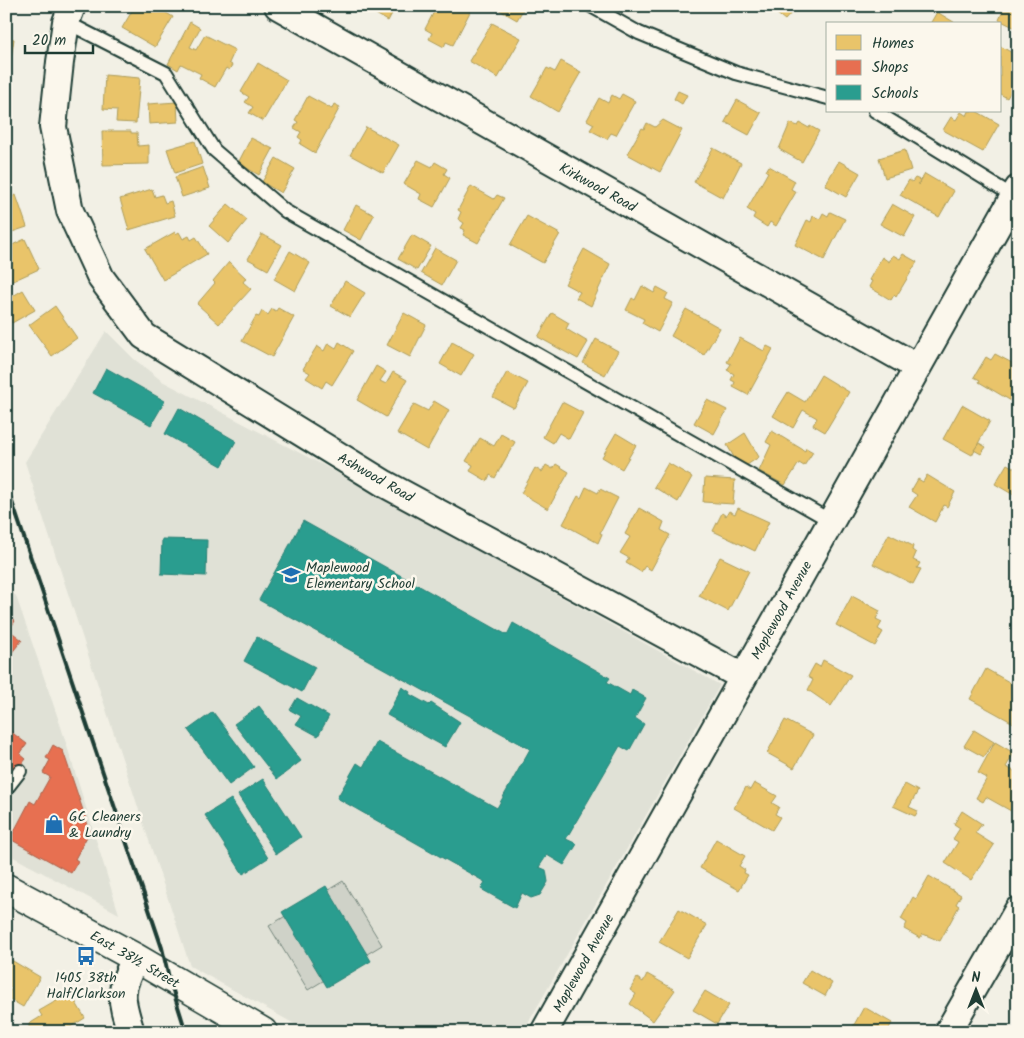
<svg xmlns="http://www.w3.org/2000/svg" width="1024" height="1038" font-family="Kalam,sans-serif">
<rect width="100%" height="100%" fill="#f2f0e5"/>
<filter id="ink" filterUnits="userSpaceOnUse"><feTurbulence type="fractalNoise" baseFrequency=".02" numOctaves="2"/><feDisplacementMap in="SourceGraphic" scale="10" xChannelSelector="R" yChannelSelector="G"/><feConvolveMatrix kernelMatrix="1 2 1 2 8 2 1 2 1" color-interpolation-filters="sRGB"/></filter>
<g filter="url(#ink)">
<!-- built -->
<g fill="#e0e1d6">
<polygon points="106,331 134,359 162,381 321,464 720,685 523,1032 309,1032 190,966 25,462"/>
<polygon points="6,586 16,596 61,727 119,914 6,853"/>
</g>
<!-- green -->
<polygon fill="#cfd2c8" stroke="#77887e" points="343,881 382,945 308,990 269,926"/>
<!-- homes -->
<g fill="#e9c46a" stroke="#ac9c5a">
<polygon points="135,6 155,6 173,17 155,47 122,28"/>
<polygon points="362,6 396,6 388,21"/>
<polygon points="437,6 445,11 448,6 455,9 457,6 464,6 471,10 453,45 446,42 444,47 429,39 432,33 425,29"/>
<polygon points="497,6 525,6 517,20 496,8"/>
<polygon points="782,6 789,6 793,11 785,20 776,13"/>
<polygon points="1005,6 1018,6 1018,29 999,20"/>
<polygon points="937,12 957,24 930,24"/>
<polygon points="190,22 200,28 190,47 196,50 205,35 235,50 229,63 232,65 229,70 226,68 215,87 199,78 201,74 181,64 178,70 168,64"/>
<polygon points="492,23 521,38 498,78 469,61"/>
<polygon points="6,38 14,39 9,71 6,71"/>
<polygon points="1000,46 1018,56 1018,79 1007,98 1000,94"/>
<polygon points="561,61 581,72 558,112 531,96 547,68 555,72"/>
<polygon points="258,63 287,80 263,121 249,113 253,107 245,102 249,97 241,92"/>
<polygon points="105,75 140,78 136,123 116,122 117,110 103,109"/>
<polygon points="678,91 687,95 682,104 674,99"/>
<polygon points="622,94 635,101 616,135 611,133 607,139 590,130 594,124 587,120 599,98 608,103 612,95 619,99"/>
<polygon points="308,96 332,109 334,104 340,107 315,153 300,144 302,140 298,137 301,132 294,128 298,122 295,120"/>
<polygon points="737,100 761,113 749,135 725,122"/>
<polygon points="177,102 178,122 149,124 148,104"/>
<polygon points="969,111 976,111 999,124 983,152 943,130 951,117 956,120 961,112 967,116"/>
<polygon points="663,120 682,130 660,172 627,154 642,128 644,129 647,123 655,127"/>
<polygon points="790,123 798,126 800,123 809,128 810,126 819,131 802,162 779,149"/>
<polygon points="6,127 9,127 8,160 6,160"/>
<polygon points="366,127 399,145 383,173 350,155"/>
<polygon points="102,131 131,131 131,133 137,133 138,146 149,145 149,164 103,165"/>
<polygon points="251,138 273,149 259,175 238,163"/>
<polygon points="195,141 202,164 175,173 167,149"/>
<polygon points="713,148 741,163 723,198 694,182"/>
<polygon points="905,150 911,170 885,178 879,158"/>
<polygon points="276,158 295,169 281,193 262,182"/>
<polygon points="418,160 432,167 435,162 447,169 444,174 450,178 434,207 419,199 421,194 404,184"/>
<polygon points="839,161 860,173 846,197 825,185"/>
<polygon points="769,166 795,181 791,189 796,192 776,226 770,222 767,227 753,218 755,214 747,209 768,172 766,171"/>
<polygon points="203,167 210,188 182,197 175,177"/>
<polygon points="925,174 954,191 939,217 900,195 909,180 912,182 915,178 920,180 918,185"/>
<polygon points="471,186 494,199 497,195 504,198 478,243 463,235 465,230 461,228 464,223 458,219 461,212 458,210"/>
<polygon points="152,189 155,197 162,195 165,203 171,201 175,216 129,230 120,199"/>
<polygon points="16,195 27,227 6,234 6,199"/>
<polygon points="228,204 247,220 228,243 209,226"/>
<polygon points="892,204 915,217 904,237 880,224"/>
<polygon points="356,205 374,215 361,240 343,230"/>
<polygon points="830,212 845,219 824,260 795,245 807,220 811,222 813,216 820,219 823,213 828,216"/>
<polygon points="527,216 560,234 543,263 510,245"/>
<polygon points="175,232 176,234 179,232 183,239 189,236 191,240 196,237 207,254 163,280 145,249"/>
<polygon points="262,234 282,245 268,270 248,259"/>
<polygon points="412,235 431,246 417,270 398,259"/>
<polygon points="25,239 39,269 6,284 6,248"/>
<polygon points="435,248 456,260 442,285 421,273"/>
<polygon points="584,249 610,264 591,306 576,298 580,292 565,284"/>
<polygon points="290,251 310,263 295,291 274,279"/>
<polygon points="903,254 917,262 896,297 894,295 891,300 869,287 872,281 869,280 882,257 889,262 893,255 900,259"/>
<polygon points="229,262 246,278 243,282 251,289 219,324 197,304 215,283 213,281"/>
<polygon points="345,281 365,293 350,317 331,306"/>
<polygon points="642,286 654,293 657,287 668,293 665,299 673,303 658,332 642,323 644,319 626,310 632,298 635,300"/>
<polygon points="23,290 35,310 12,323 6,314 6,300"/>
<polygon points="55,306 77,338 52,356 29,325"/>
<polygon points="278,308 294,317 272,357 242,341 256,316 259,317 262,311 268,315 272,309 276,311"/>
<polygon points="686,309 720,328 704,355 671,336"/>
<polygon points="404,313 426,325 410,357 387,345"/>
<polygon points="552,313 569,323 566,329 588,342 578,359 538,337"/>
<polygon points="740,338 764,351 767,346 773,349 748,395 733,387 735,382 731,380 734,374 727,370 731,364 727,362"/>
<polygon points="596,339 618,351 605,375 583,363"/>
<polygon points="339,342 353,351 332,385 326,381 322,388 306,378 310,373 303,369 317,346 324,351 328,343 336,348"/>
<polygon points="452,342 474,354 461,376 440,364"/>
<polygon points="995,354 1016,365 1018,361 1018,393 1013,402 979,382 980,380 974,377 986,357 991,360"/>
<polygon points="376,366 386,372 380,381 386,384 393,372 407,380 386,417 357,400"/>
<polygon points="507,372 528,383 514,408 493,397"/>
<polygon points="821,375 849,392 825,432 813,425 817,418 803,410 793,428 773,416 788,392 805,402"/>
<polygon points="707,400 727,410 714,434 694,423"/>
<polygon points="434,401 449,410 427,450 397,433 414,404 428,411"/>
<polygon points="562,402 583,413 569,439 559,433 553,443 543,437"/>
<polygon points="962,405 990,421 972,455 943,439"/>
<polygon points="772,431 805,451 806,448 813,452 804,466 799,463 785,485 759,471 771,445 766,442"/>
<polygon points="616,433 636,445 622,469 602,457"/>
<polygon points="745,433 759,457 741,469 727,445"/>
<polygon points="501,434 515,442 495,478 490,475 487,481 470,471 473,465 466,461 480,438 494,446"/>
<polygon points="979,443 986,447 981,454 974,450"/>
<polygon points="668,463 692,477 678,502 654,487"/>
<polygon points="556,464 569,472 548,509 521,493 535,468 542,472 546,465 553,469"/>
<polygon points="1007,464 1018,470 1017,497 995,484"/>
<polygon points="927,475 955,492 947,507 944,505 935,522 909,507 917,495 911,491 918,479 923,482"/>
<polygon points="705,478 735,480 733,504 703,502"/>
<polygon points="586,487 598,493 600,489 618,498 600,533 602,534 598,543 563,524 578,496 581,498"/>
<polygon points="639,508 664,522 661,530 670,535 651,570 645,566 641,572 626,563 629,558 620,553 630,537 625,534"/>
<polygon points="738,508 769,522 755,551 713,531 722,513 726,516 729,511 735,514"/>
<polygon points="889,534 913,546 912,550 916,553 913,560 920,563 917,568 921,569 913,584 873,564"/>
<polygon points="720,557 749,571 728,611 699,596"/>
<polygon points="852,596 880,611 876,619 882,622 878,629 883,632 875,646 836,625"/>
<polygon points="823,660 851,675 831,706 808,690 813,680 808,677 811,671 815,664 820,667"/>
<polygon points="986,669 1018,687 1018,728 1017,725 970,699"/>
<polygon points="785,720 813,735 794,768 767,753"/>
<polygon points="974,730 994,742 984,757 964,746"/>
<polygon points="995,742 1014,753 1006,767 1018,773 1018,798 1011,811 986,797 983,802 976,798 987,778 978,773"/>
<polygon points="754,783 777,796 772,803 779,807 775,814 780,817 772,830 734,808 746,787 750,790"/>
<polygon points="905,784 918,791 909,807 918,811 915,816 893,806"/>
<polygon points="962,811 982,824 975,833 994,845 971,880 945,863 958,842 953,839 960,828 954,824"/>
<polygon points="716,839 745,856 739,866 745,870 744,873 748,875 739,890 700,868"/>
<polygon points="929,876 961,895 956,904 959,906 940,941 923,934 920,938 904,929 907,923 901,919 913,897 916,899"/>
<polygon points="679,909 707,925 687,958 659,942"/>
<polygon points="6,957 40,977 23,1007 6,997 12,988 6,985"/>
<polygon points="810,970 832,983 825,996 802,983"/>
<polygon points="647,974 675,990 653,1021 630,1004 636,994 630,990 637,978 643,982"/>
<polygon points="705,991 729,1005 717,1024 693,1010"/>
<polygon points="65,996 67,999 72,996 85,1018 62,1032 29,1032 29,1024 42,1016 39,1011"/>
<polygon points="864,1007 892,1023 887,1032 850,1032"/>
</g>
<!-- shops -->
<g fill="#e76f51" stroke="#ab6048">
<polygon points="6,614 15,621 9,630 22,640 6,660"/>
<polygon points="6,728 27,744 20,754 26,759 12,776 6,772"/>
<polygon points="53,745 63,751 90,831 75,859 78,861 71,873 10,839 30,801 35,804 50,777 43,773 50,760 46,758"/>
</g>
<!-- schools -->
<g fill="#2a9d8f" stroke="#278074">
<polygon points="106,368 165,401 151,425 93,393"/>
<polygon points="179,408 236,441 222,466 165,434"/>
<polygon points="303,521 507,635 513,623 610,678 607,682 630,695 632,690 646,698 635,718 644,724 629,751 620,746 566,839 577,844 564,865 547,855 539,867 546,870 548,882 540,895 531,898 522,893 515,908 481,889 485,882 337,798 357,763 363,767 377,742 497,808 530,749 259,600"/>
<polygon points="162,539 207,540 206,576 161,574"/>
<polygon points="257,637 315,667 302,692 244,661"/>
<polygon points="402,687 410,692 409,694 429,705 431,703 460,722 445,747 387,715"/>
<polygon points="297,698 329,716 318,736 296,724 301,716 290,710"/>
<polygon points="259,706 301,761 277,779 234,724"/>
<polygon points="213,712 254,767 229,785 188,730"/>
<polygon points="263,779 301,837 276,854 238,795"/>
<polygon points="231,799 268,858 243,874 205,815"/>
<polygon points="326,886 371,961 327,987 282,912"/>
</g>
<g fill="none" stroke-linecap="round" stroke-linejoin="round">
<!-- lane casing -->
<g stroke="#1f3d34" stroke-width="16">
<g id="lane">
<polyline points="591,6 639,33 736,73 828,98"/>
<polyline points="66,22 166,73 214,150 285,211 831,521"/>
<polyline points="875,111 1013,196"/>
<polyline points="6,789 20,771"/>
</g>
</g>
<!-- street casing -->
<g stroke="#1f3d34" stroke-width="30">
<g id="street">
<polyline points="72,6 66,22 60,62 53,127 70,211 101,278 144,336 385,484 743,677"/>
<polyline points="278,6 917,367"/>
<path d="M 131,1032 C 120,997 118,991 136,958"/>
<polyline points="544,1032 1018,189"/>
<polyline points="948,1032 1018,910"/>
</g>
</g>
<!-- secondary casing -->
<g stroke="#1f3d34" stroke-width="31">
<polyline id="secondary" points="6,888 136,958 263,1032"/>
</g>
<!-- lane -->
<use href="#lane" stroke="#fbf7ec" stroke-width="12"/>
<!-- street -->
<use href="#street" stroke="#fbf7ec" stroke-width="26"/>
<!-- secondary -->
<use href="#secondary" stroke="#fbf7ec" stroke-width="28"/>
<!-- rail -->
<polyline stroke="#1f3d34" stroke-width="4" points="6,484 162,948 169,978 186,1032"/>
</g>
</g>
<!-- icons -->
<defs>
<g id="school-bare" transform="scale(1.5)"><path d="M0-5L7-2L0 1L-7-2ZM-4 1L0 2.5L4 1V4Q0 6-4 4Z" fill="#1f6fb2" stroke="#fbf7ec" stroke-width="2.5" paint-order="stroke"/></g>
<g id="shop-bare" transform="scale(1.5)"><path d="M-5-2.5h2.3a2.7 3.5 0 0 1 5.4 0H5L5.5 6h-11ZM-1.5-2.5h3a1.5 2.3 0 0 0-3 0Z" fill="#1f6fb2" stroke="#fbf7ec" stroke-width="2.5" paint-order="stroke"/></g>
<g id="bus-bare" transform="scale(1.5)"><path d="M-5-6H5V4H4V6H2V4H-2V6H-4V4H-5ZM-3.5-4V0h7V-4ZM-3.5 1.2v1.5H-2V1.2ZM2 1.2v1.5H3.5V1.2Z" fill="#1f6fb2" stroke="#fbf7ec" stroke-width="2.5" paint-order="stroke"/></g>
</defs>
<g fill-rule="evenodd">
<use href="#school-bare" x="291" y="575"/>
<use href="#shop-bare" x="54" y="824"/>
<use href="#bus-bare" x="86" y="956"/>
</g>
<g text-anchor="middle" stroke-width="5" stroke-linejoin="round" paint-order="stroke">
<!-- street labels -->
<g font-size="14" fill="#1f3d34" stroke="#fbf7ec">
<text transform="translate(598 187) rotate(29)" y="5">Kirkwood Road</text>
<text transform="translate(376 477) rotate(30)" y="5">Ashwood Road</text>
<text transform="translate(781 610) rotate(-61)" y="5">Maplewood Avenue</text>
<text transform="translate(135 959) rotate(30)" y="5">East 38½ Street</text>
<text transform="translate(583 963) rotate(-61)" y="5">Maplewood Avenue</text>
</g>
<!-- poi labels -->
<g font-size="14" fill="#1f3d34" stroke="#fbf7ec" text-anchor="start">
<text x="306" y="572">Maplewood<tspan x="306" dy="16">Elementary School</tspan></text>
<text x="69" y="821">GC Cleaners<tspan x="69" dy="16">&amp; Laundry</tspan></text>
<text x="86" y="982" text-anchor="middle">1405 38th<tspan x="86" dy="16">Half/Clarkson</tspan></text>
</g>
</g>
<!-- margin -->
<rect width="1024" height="1038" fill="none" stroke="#fbf7ec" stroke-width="25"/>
<rect x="12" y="12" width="999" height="1013" fill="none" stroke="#1f3d34" stroke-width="2" filter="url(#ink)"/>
<!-- legend -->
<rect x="826" y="22" width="175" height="90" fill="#fbf7ec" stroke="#a3ada2"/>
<rect x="836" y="35" width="25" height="15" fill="#e9c46a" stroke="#a3ada2"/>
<text x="872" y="48" font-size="15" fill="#1f3d34">Homes</text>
<rect x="836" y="60" width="25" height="15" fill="#e76f51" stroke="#a3ada2"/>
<text x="872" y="72" font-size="15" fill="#1f3d34">Shops</text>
<rect x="836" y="85" width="25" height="15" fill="#2a9d8f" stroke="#a3ada2"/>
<text x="872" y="98" font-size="15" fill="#1f3d34">Schools</text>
<!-- north arrow -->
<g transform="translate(976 990)" stroke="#fbf7ec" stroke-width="4" paint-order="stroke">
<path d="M0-4L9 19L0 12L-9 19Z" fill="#1f3d34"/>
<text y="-8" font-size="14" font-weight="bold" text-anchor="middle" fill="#1f3d34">N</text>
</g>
<!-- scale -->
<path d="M25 45v8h68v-8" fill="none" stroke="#1f3d34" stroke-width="2.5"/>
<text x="32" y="45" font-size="15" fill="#1f3d34" stroke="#fbf7ec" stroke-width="4" paint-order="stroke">20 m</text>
</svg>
